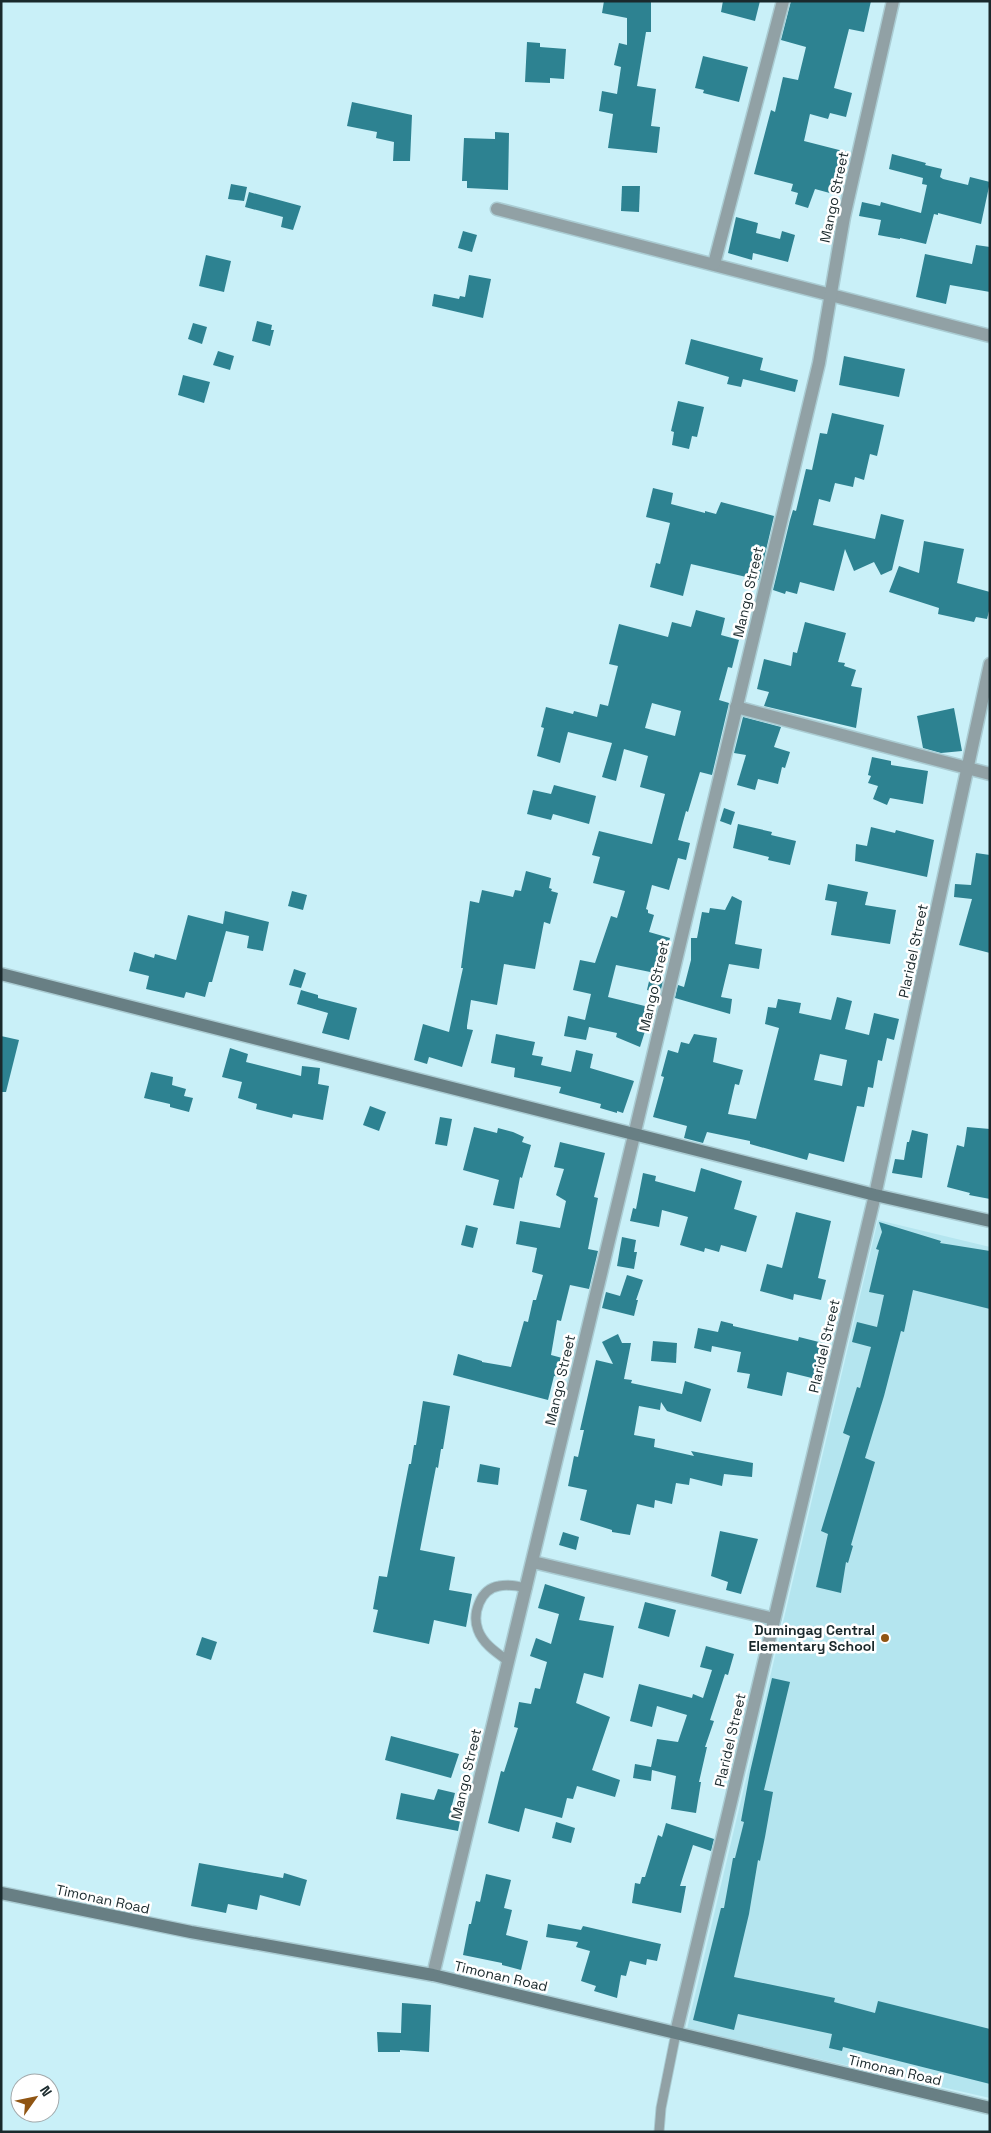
<svg xmlns="http://www.w3.org/2000/svg" width="991" height="2133" font-family="'Space Grotesk',sans-serif">
<rect width="100%" height="100%" fill="#c9f0f8"/>
<!-- built -->
<polygon fill="#b4e5ef" points="878,1220 990,1247 990,2098 687,2029"/>
<!-- building -->
<g fill="#2d8291" fill-rule="evenodd">
<polygon points="604,1 651,1 651,32 646,32 637,86 656,89 651,126 660,127 657,153 608,148 613,114 599,111 602,91 617,94 621,67 614,65 619,43 627,45 627,18 602,13"/>
<polygon points="723,1 760,1 755,21 721,12"/>
<polygon points="791,1 871,1 864,32 849,29 834,88 852,93 846,117 830,113 828,119 810,114 804,141 847,152 837,195 815,189 808,208 795,204 798,193 791,191 793,184 754,174 771,110 775,112 783,77 798,80 806,47 781,40"/>
<polygon points="527,42 540,43 540,47 566,49 564,79 550,78 550,83 525,82"/>
<polygon points="703,56 748,67 739,102 703,93 704,90 695,88"/>
<polygon points="352,102 412,115 410,161 393,161 394,142 376,138 377,132 347,126"/>
<polygon points="495,132 509,133 508,190 467,188 467,181 462,181 464,138 495,139"/>
<polygon points="892,154 926,163 925,165 942,169 940,177 943,179 968,185 970,177 990,182 981,224 938,213 938,215 934,214 926,244 900,238 900,239 878,235 881,220 859,216 862,202 880,206 881,202 921,213 927,185 922,184 923,178 889,169"/>
<polygon points="231,184 247,187 244,201 228,199"/>
<polygon points="622,186 640,186 639,212 621,211"/>
<polygon points="249,192 301,206 293,230 281,227 283,217 245,207"/>
<polygon points="736,217 758,223 756,233 780,239 782,231 795,235 788,262 753,253 752,260 728,253"/>
<polygon points="463,231 477,235 472,252 458,248"/>
<polygon points="976,245 990,247 990,292 950,285 946,304 916,297 925,254 972,264"/>
<polygon points="206,255 231,261 224,292 199,286"/>
<polygon points="469,275 491,279 483,318 432,306 434,294 459,299 460,296 465,297"/>
<polygon points="257,321 272,325 271,330 274,330 270,346 252,341"/>
<polygon points="193,323 207,327 202,344 188,339"/>
<polygon points="691,339 763,358 760,370 798,380 795,392 743,379 741,387 727,384 729,377 685,364"/>
<polygon points="218,351 234,356 230,370 213,365"/>
<polygon points="844,356 905,369 899,397 839,385"/>
<polygon points="183,375 210,382 204,403 178,395"/>
<polygon points="678,401 704,407 697,437 692,436 689,449 672,445 674,432 671,431"/>
<polygon points="832,413 884,425 877,456 870,454 864,480 855,477 853,487 835,483 830,502 819,499 813,525 875,539 881,514 904,520 892,570 881,575 874,562 854,571 845,549 834,591 800,582 797,594 786,591 785,594 773,590 790,520 793,510 796,511 806,469 812,470 820,433 827,434"/>
<polygon points="653,488 673,493 671,504 705,513 705,511 716,514 721,502 774,516 759,580 691,564 683,596 650,587 656,563 660,564 670,523 646,517"/>
<polygon points="924,541 964,549 957,583 990,592 990,607 987,619 976,617 974,622 938,614 939,608 889,592 899,566 919,573"/>
<path d="M 696,610 L 725,618 L 721,635 L 739,640 L 732,668 L 728,667 L 719,700 L 729,703 L 712,775 L 700,772 L 688,812 L 686,811 L 678,840 L 690,843 L 686,860 L 678,858 L 669,890 L 652,885 L 646,909 L 648,910 L 648,913 L 654,915 L 649,932 L 670,938 L 660,974 L 616,965 L 608,997 L 653,1008 L 648,1028 L 646,1028 L 640,1047 L 616,1037 L 617,1033 L 589,1027 L 586,1040 L 564,1036 L 568,1016 L 585,1020 L 591,994 L 573,990 L 580,960 L 595,963 L 611,916 L 617,918 L 625,891 L 593,883 L 600,857 L 592,855 L 599,831 L 652,844 L 665,794 L 640,787 L 648,756 L 624,749 L 616,781 L 602,777 L 612,743 L 568,732 L 560,763 L 537,756 L 544,728 L 541,727 L 546,707 L 573,714 L 574,711 L 597,717 L 600,704 L 608,706 L 618,666 L 609,664 L 619,624 L 668,637 L 672,622 L 691,627 ZM 652,703 L 681,711 L 675,736 L 645,728 Z"/>
<polygon points="805,622 846,633 838,662 845,663 844,666 856,670 851,686 862,688 856,728 764,706 769,692 757,689 764,659 791,666 793,652 797,653"/>
<polygon points="954,708 962,751 941,753 923,748 917,716"/>
<polygon points="743,717 781,727 774,747 790,752 785,768 782,767 778,784 758,779 755,790 737,785 746,755 734,753"/>
<polygon points="872,757 891,761 891,765 928,771 923,804 890,798 887,805 873,799 878,786 868,783 871,776 868,775"/>
<polygon points="554,785 596,796 589,824 553,814 551,820 527,814 533,790 551,794"/>
<polygon points="724,808 735,812 731,825 720,821"/>
<polygon points="738,824 772,832 771,835 796,841 790,865 768,860 769,857 733,848"/>
<polygon points="871,827 895,833 896,830 934,840 927,877 855,861 856,844 867,846"/>
<polygon points="976,853 990,855 990,953 959,945 972,899 954,897 955,884 971,885"/>
<polygon points="526,871 551,878 549,888 552,889 551,891 558,893 550,924 544,922 535,969 504,964 497,1005 471,1000 467,1026 467,1029 473,1030 462,1067 429,1057 427,1064 414,1060 423,1024 449,1032 463,968 461,968 470,901 479,903 482,890 513,897 515,890 521,891"/>
<polygon points="828,884 868,892 865,905 896,910 890,944 831,935 837,902 825,900"/>
<polygon points="292,891 307,895 303,910 288,906"/>
<polygon points="732,896 742,901 735,944 762,949 759,969 729,964 721,997 732,999 730,1014 675,998 678,985 684,987 691,960 691,938 697,938 702,912 709,913 710,908 725,910"/>
<polygon points="225,911 269,922 263,951 247,948 249,936 226,931 212,982 209,982 205,997 186,992 184,998 146,989 149,976 129,971 134,952 154,958 155,954 176,960 188,915 223,924"/>
<polygon points="294,969 306,973 301,988 289,985"/>
<polygon points="650,977 663,981 660,994 647,990"/>
<polygon points="301,990 318,995 318,998 357,1008 349,1040 322,1033 328,1013 297,1004"/>
<path d="M 837,997 L 852,1001 L 845,1029 L 869,1035 L 874,1013 L 899,1019 L 894,1040 L 887,1038 L 882,1061 L 878,1060 L 873,1088 L 868,1087 L 864,1107 L 857,1106 L 844,1162 L 809,1153 L 807,1160 L 750,1144 L 750,1141 L 707,1132 L 703,1143 L 684,1138 L 687,1126 L 653,1117 L 664,1077 L 661,1076 L 668,1050 L 678,1053 L 681,1042 L 689,1044 L 694,1034 L 717,1038 L 713,1062 L 743,1070 L 739,1085 L 735,1084 L 728,1114 L 756,1119 L 779,1028 L 765,1024 L 768,1007 L 776,1008 L 778,999 L 801,1003 L 799,1013 L 831,1020 ZM 820,1054 L 847,1060 L 842,1086 L 814,1080 Z"/>
<polygon points="496,1034 535,1042 532,1055 543,1057 541,1065 571,1072 576,1050 593,1054 590,1068 634,1081 623,1113 617,1111 617,1113 600,1108 601,1104 559,1093 561,1087 514,1077 515,1068 491,1063"/>
<polygon points="1,1036 19,1040 6,1092 1,1092"/>
<polygon points="230,1048 248,1054 246,1062 301,1076 302,1066 320,1068 318,1084 329,1086 323,1120 293,1114 292,1118 256,1109 257,1104 238,1098 242,1082 222,1077"/>
<polygon points="151,1072 173,1077 172,1085 186,1089 184,1096 193,1098 189,1112 170,1107 170,1104 144,1098"/>
<polygon points="370,1106 386,1112 379,1131 363,1125"/>
<polygon points="440,1117 452,1119 447,1146 435,1144"/>
<polygon points="474,1127 497,1133 498,1128 513,1132 524,1137 522,1142 531,1145 522,1178 520,1177 514,1209 493,1205 499,1180 463,1170"/>
<polygon points="967,1127 990,1129 990,1199 969,1195 970,1193 947,1187 957,1145 964,1147"/>
<polygon points="912,1130 928,1134 922,1178 892,1173 895,1159 904,1160 907,1142 909,1142"/>
<polygon points="560,1142 605,1153 594,1197 598,1198 588,1249 598,1251 589,1289 570,1285 561,1321 557,1320 551,1355 566,1359 561,1377 554,1376 548,1400 453,1375 458,1354 482,1361 482,1362 511,1367 524,1321 528,1322 533,1300 536,1300 543,1275 532,1272 537,1248 516,1244 520,1221 560,1228 566,1201 556,1195 564,1169 554,1167"/>
<polygon points="701,1168 742,1181 734,1209 757,1216 746,1252 721,1245 719,1252 705,1248 704,1252 680,1245 688,1217 662,1210 659,1227 630,1221 633,1208 636,1209 643,1173 656,1176 655,1181 695,1192"/>
<polygon points="796,1212 831,1221 818,1278 826,1280 821,1300 794,1294 793,1300 760,1291 767,1264 782,1268"/>
<polygon points="879,1222 941,1241 940,1243 990,1251 990,1309 913,1290 904,1332 901,1331 884,1396 865,1458 875,1462 851,1545 853,1546 848,1563 846,1562 841,1593 816,1587 828,1534 821,1531 850,1436 843,1433 857,1387 860,1388 871,1347 852,1342 857,1322 877,1327 884,1295 869,1292 879,1250 876,1249 882,1232"/>
<polygon points="466,1225 478,1228 473,1248 461,1245"/>
<polygon points="622,1237 636,1240 634,1252 637,1252 634,1269 617,1266"/>
<polygon points="627,1275 643,1280 636,1300 638,1300 634,1316 602,1308 606,1292 620,1296"/>
<polygon points="721,1321 733,1324 733,1326 798,1341 799,1337 823,1343 816,1379 787,1372 782,1396 747,1388 750,1374 737,1372 741,1352 712,1346 711,1352 694,1348 698,1328 718,1332"/>
<polygon points="618,1334 622,1343 631,1343 624,1379 632,1380 631,1383 682,1394 685,1381 711,1389 701,1422 667,1411 661,1402 660,1410 639,1406 634,1435 655,1439 654,1447 694,1456 691,1451 753,1463 752,1477 724,1474 722,1486 690,1478 689,1485 676,1483 672,1504 655,1500 654,1508 637,1504 630,1535 612,1532 612,1530 580,1520 587,1490 568,1486 574,1456 578,1457 584,1430 580,1430 596,1360 613,1364 602,1342"/>
<polygon points="653,1341 677,1343 676,1363 651,1361"/>
<polygon points="423,1401 450,1406 443,1449 441,1449 438,1468 436,1467 420,1550 455,1557 449,1590 472,1594 466,1627 434,1620 429,1644 373,1632 378,1610 373,1609 379,1576 387,1577 409,1464 411,1464 414,1445 416,1445"/>
<polygon points="480,1464 500,1468 498,1485 477,1482"/>
<polygon points="720,1531 758,1539 741,1594 726,1590 728,1582 711,1576"/>
<polygon points="563,1532 579,1537 576,1550 559,1545"/>
<polygon points="545,1584 585,1597 579,1620 614,1626 603,1678 584,1673 576,1703 610,1717 592,1770 620,1780 615,1797 577,1786 573,1799 567,1798 562,1818 525,1808 519,1832 488,1823 501,1771 504,1772 518,1728 514,1727 519,1702 531,1704 535,1688 540,1689 547,1662 530,1656 536,1638 551,1644 559,1614 538,1608"/>
<polygon points="645,1602 676,1610 669,1637 638,1628"/>
<polygon points="202,1637 217,1642 211,1660 196,1655"/>
<polygon points="706,1646 734,1654 728,1675 725,1674 710,1720 714,1721 705,1747 707,1747 699,1782 701,1782 696,1813 671,1809 676,1776 652,1770 651,1781 633,1778 635,1764 651,1767 657,1739 678,1742 687,1715 657,1706 652,1727 630,1721 639,1684 692,1698 693,1694 703,1698 712,1670 700,1667"/>
<polygon points="772,1678 790,1682 764,1790 773,1792 765,1837 760,1861 758,1860 749,1914 734,1977 835,1998 834,2002 875,2013 878,2001 990,2029 990,2084 843,2047 842,2051 829,2048 832,2034 738,2014 734,2030 693,2020 721,1908 724,1908 733,1858 735,1858 744,1822 741,1821 750,1772"/>
<polygon points="391,1736 459,1754 451,1778 385,1760"/>
<polygon points="438,1789 455,1793 452,1805 455,1805 455,1815 461,1816 458,1831 396,1819 401,1793 434,1800"/>
<polygon points="556,1822 575,1828 571,1843 552,1838"/>
<polygon points="666,1823 714,1839 711,1851 693,1845 680,1886 686,1886 681,1913 632,1903 635,1883 640,1884 642,1877 645,1877 658,1835 662,1837"/>
<polygon points="199,1863 283,1878 284,1873 307,1880 300,1906 260,1895 257,1910 228,1904 226,1913 191,1906"/>
<polygon points="486,1874 511,1880 504,1908 512,1910 506,1935 528,1941 521,1970 502,1965 502,1963 463,1955 469,1924 471,1924 476,1901 480,1902"/>
<polygon points="548,1924 581,1930 583,1926 661,1944 657,1961 647,1959 646,1965 630,1961 626,1976 621,1975 617,1998 594,1991 596,1986 581,1981 590,1951 576,1947 578,1942 546,1937"/>
<polygon points="402,2003 431,2005 429,2052 400,2050 400,2052 378,2052 377,2032 401,2033"/>
</g>
<g fill="none" stroke-linecap="round" stroke-linejoin="round">
<!-- lane casing -->
<g stroke="#aaccd3" stroke-width="11">
<g id="lane">
<path d="M 508,1661 C 497,1653 483,1644 478,1630 C 472,1614 480,1589 499,1586 C 509,1584 517,1586 527,1588"/>
<polyline points="659,2132 661,2108 676,2033"/>
</g>
</g>
<!-- street casing -->
<g stroke="#aaccd3" stroke-width="15">
<g id="street">
<polyline points="497,209 990,336"/>
<polyline points="714,264 783,1"/>
<polyline points="736,707 990,774"/>
<polyline points="533,1562 774,1619"/>
<polyline points="433,1975 819,363 844,217 893,1"/>
<polyline points="676,2033 875,1195 990,664"/>
</g>
</g>
<!-- secondary casing -->
<g stroke="#aaccd3" stroke-width="15">
<g id="secondary">
<polyline points="1,974 875,1195 990,1221"/>
<polyline points="1,1893 191,1932 433,1975 990,2108"/>
</g>
</g>
<!-- lane -->
<use href="#lane" stroke="#91a1a5" stroke-width="9"/>
<!-- street -->
<use href="#street" stroke="#91a1a5" stroke-width="12"/>
<!-- secondary -->
<use href="#secondary" stroke="#687f84" stroke-width="12"/>
</g>
<!-- markers -->
<circle fill="#905513" stroke="#fff" stroke-width="2" cx="885" cy="1638" r="5"/>
<g text-anchor="middle" stroke-width="5" stroke-linejoin="round" paint-order="stroke">
<!-- street labels -->
<g font-size="14" fill="#1a292c" stroke="#fff">
<text transform="translate(834 197) rotate(-78)" y="5">Mango Street</text>
<text transform="translate(748 592) rotate(-77)" y="5">Mango Street</text>
<text transform="translate(913 951) rotate(-78)" y="5">Plaridel Street</text>
<text transform="translate(654 986) rotate(-77)" y="5">Mango Street</text>
<text transform="translate(824 1346) rotate(-77)" y="5">Plaridel Street</text>
<text transform="translate(560 1380) rotate(-77)" y="5">Mango Street</text>
<text transform="translate(730 1740) rotate(-77)" y="5">Plaridel Street</text>
<text transform="translate(466 1774) rotate(-77)" y="5">Mango Street</text>
<text transform="translate(103 1899) rotate(12)" y="5">Timonan Road</text>
<text transform="translate(501 1976) rotate(13)" y="5">Timonan Road</text>
<text transform="translate(895 2070) rotate(13)" y="5">Timonan Road</text>
</g>
<!-- poi labels -->
<g font-size="14" font-weight="bold" fill="#1a292c" stroke="#fff" text-anchor="end">
<text x="875" y="1635">Dumingag Central<tspan x="875" dy="16">Elementary School</tspan></text>
</g>
</g>
<!-- border -->
<rect width="991" height="2133" fill="none" stroke="#1a292c" stroke-width="5"/>
<!-- north arrow -->
<g transform="translate(35 2098) rotate(57)"><circle r="24" fill="#ffffff" stroke="#a3a9ab"/>
<path d="M0-4L9 19L0 12L-9 19Z" fill="#905513"/>
<text y="-8" font-size="14" font-weight="bold" text-anchor="middle" fill="#1a292c">N</text>
</g>
</svg>
